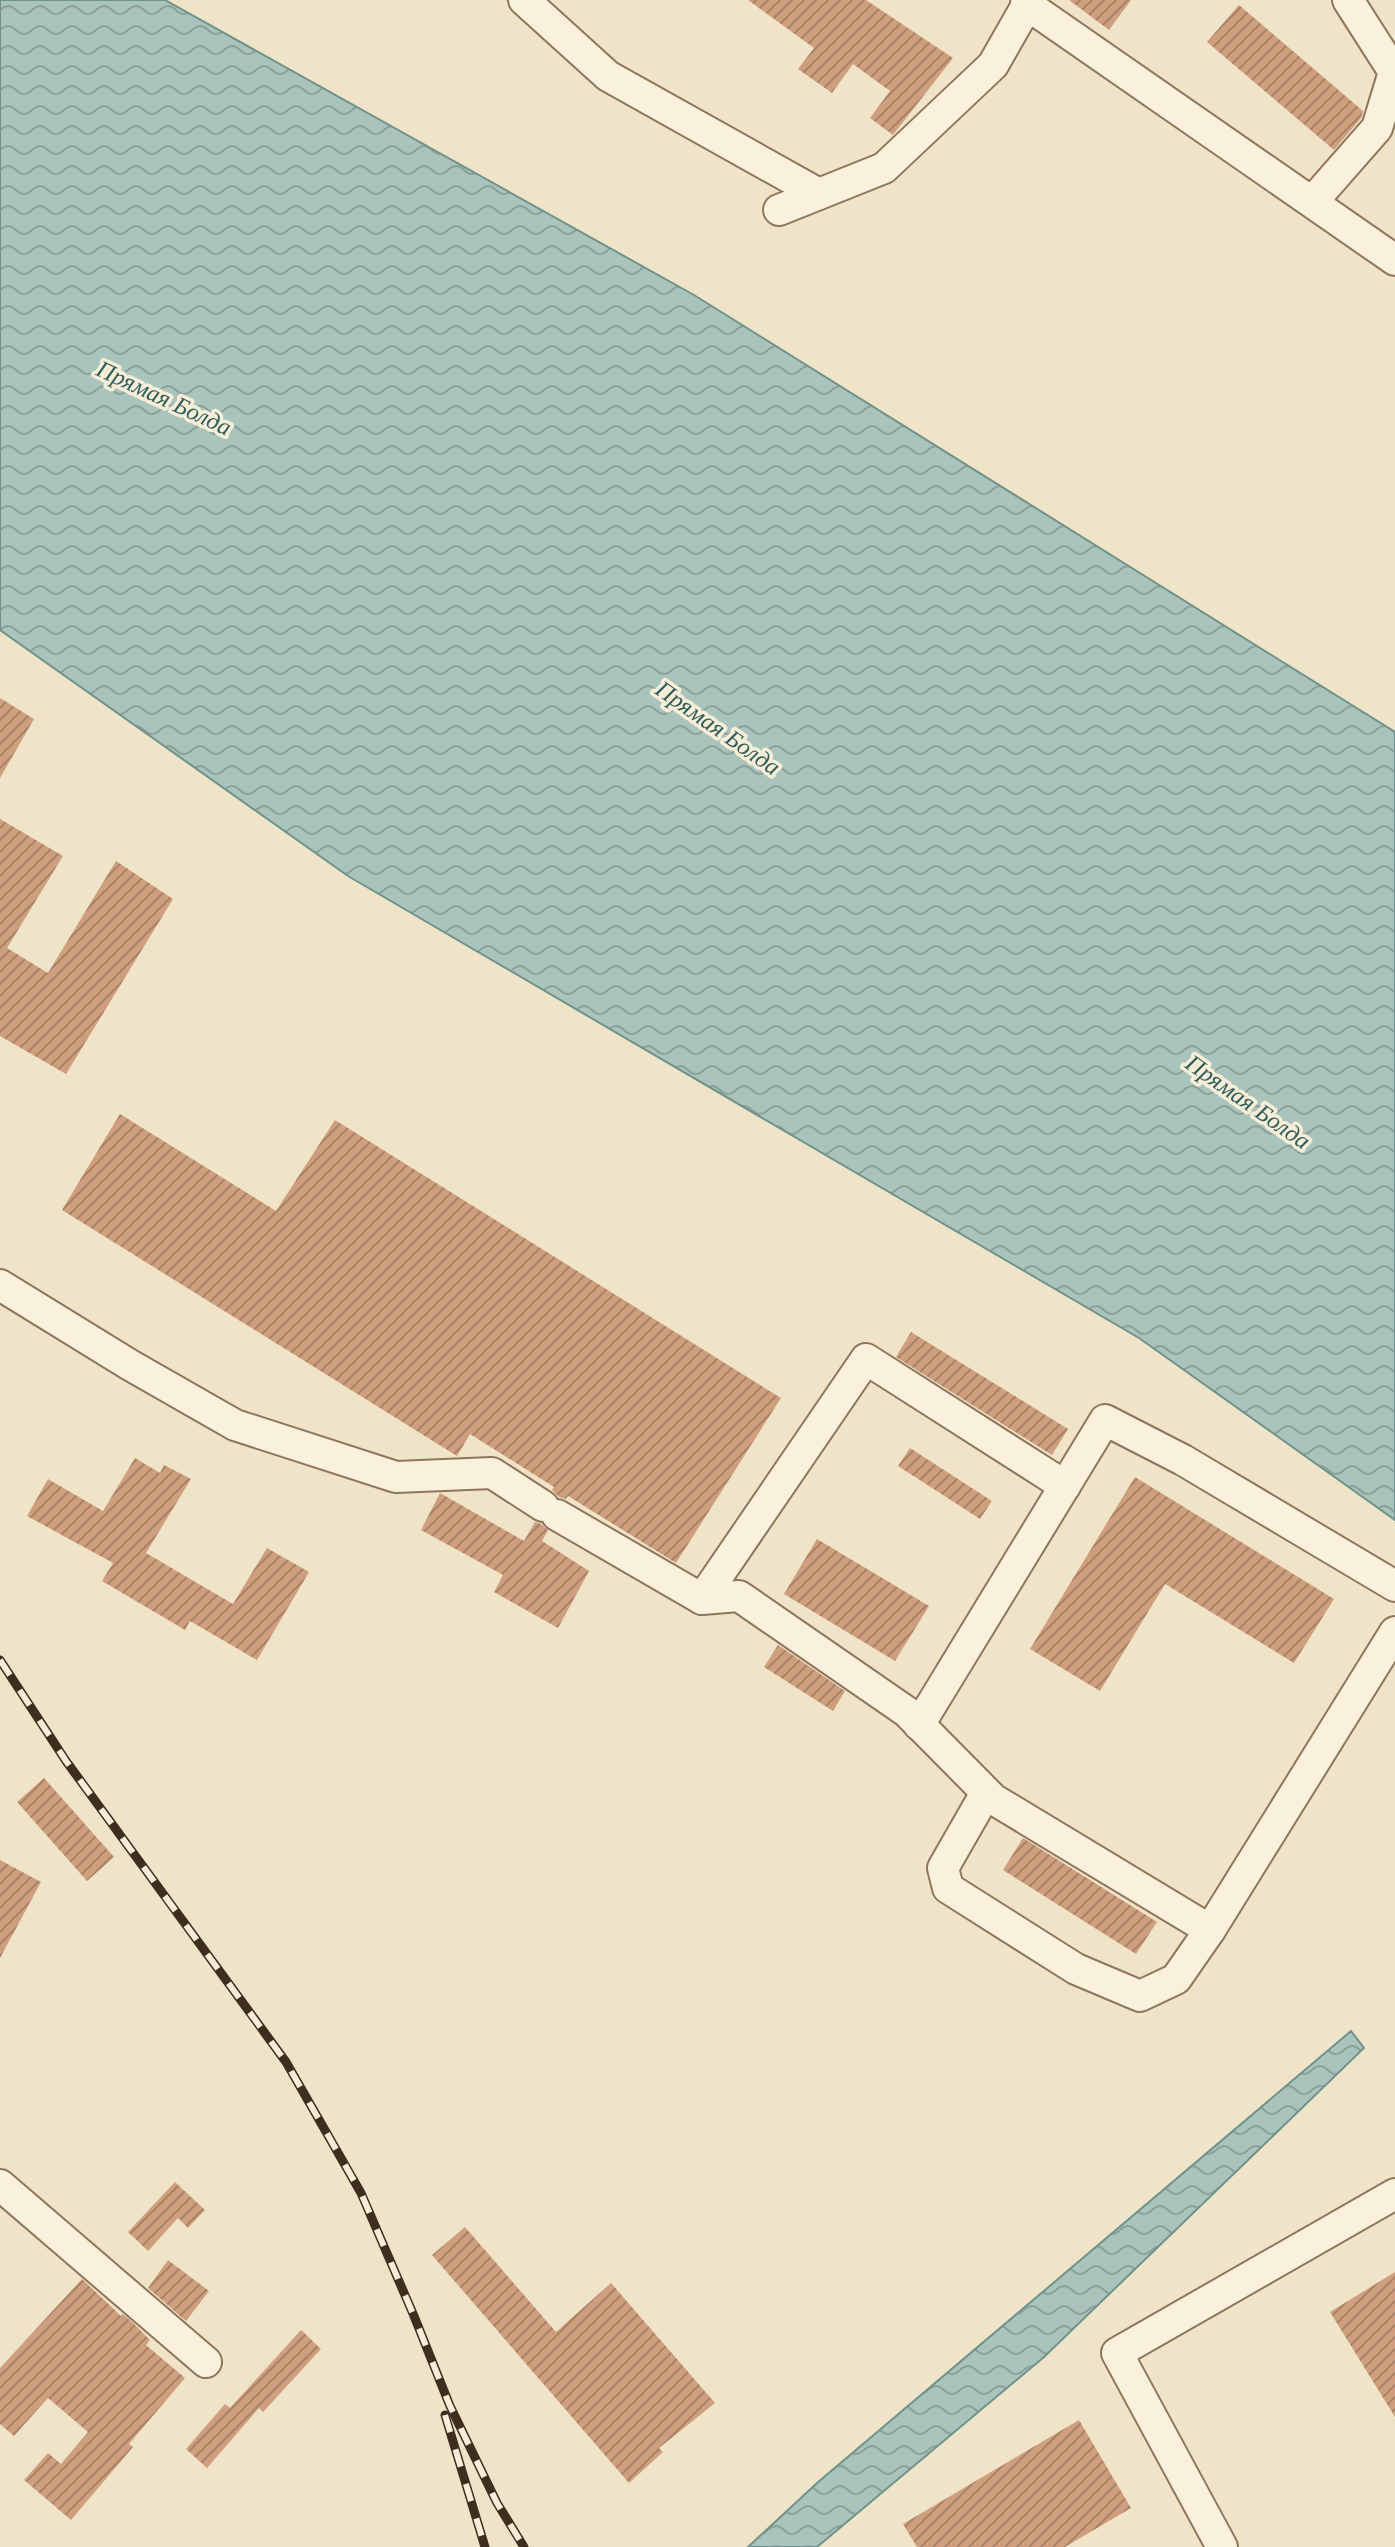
<svg xmlns="http://www.w3.org/2000/svg" width="1395" height="2547" font-family="'Libre Baskerville',serif">
<defs>
<pattern id="water-waves" width="16" height="10" patternUnits="userSpaceOnUse" patternTransform="scale(2)"><rect width="16" height="10" fill="#a9c4bc"/><path d="M0 5q4-4 8 0t8 0" fill="none" stroke="#8ba098"/></pattern>
<pattern id="building-hatch" width="6" height="6" patternUnits="userSpaceOnUse" patternTransform="scale(2)"><rect width="6" height="6" fill="#cf9f7d"/><path d="M-1 1l2-2M0 6l6-6M5 7l2-2" fill="none" stroke="#a98266"/></pattern>
</defs>
<rect width="100%" height="100%" fill="#f0e4c8"/>
<!-- water -->
<g fill="url(#water-waves)" stroke="#6f938a" stroke-width="2">
<polygon points="0,0 165,0 694,295 1395,732 1395,1520 1139,1338 348,876 0,630"/>
<polygon points="1351,2031 1364,2048 1044,2357 817,2547 748,2547 817,2483"/>
</g>
<!-- building -->
<g fill="url(#building-hatch)">
<polygon points="748,0 866,0 953,58 893,135 870,118 890,91 853,64 832,93 798,69 814,48"/>
<polygon points="1069,0 1131,0 1109,30"/>
<polygon points="1239,5 1363,111 1361,118 1334,150 1207,42"/>
<polygon points="0,698 34,719 0,778"/>
<polygon points="0,819 63,856 7,948 48,973 116,861 173,899 66,1074 0,1036"/>
<polygon points="120,1114 276,1211 335,1120 781,1398 676,1563 568,1496 566,1499 559,1497 552,1490 554,1487 470,1434 457,1456 62,1210"/>
<polygon points="911,1332 1068,1429 1052,1455 896,1357"/>
<polygon points="910,1448 992,1501 980,1519 898,1466"/>
<polygon points="135,1458 160,1473 164,1465 191,1479 146,1553 233,1604 267,1548 309,1572 257,1660 190,1621 185,1630 102,1581 113,1563 27,1516 48,1479 103,1511"/>
<polygon points="1135,1477 1334,1599 1294,1663 1165,1584 1100,1691 1030,1649"/>
<polygon points="440,1493 524,1541 535,1522 541,1524 548,1530 542,1541 589,1571 558,1628 494,1592 503,1575 421,1530"/>
<polygon points="817,1539 929,1606 895,1661 784,1594"/>
<polygon points="778,1645 845,1691 833,1711 764,1667"/>
<polygon points="44,1778 114,1857 87,1881 17,1802"/>
<polygon points="1023,1838 1157,1922 1136,1954 1003,1870"/>
<polygon points="0,1860 41,1882 0,1958"/>
<polygon points="175,2182 205,2210 188,2228 178,2218 148,2251 128,2232"/>
<polygon points="465,2227 556,2332 611,2283 715,2403 659,2448 663,2452 629,2483 432,2255"/>
<polygon points="168,2260 209,2291 186,2321 148,2288"/>
<polygon points="1395,2272 1395,2417 1330,2312"/>
<polygon points="82,2279 121,2316 123,2314 132,2322 150,2340 146,2345 185,2378 129,2444 133,2447 71,2520 24,2480 48,2453 61,2464 88,2432 48,2398 14,2436 0,2424 0,2368"/>
<polygon points="301,2330 321,2349 263,2412 259,2408 207,2468 186,2449 225,2404 230,2408"/>
<polygon points="1079,2420 1131,2508 1065,2547 917,2547 903,2524"/>
</g>
<g fill="none" stroke-linecap="round" stroke-linejoin="round">
<!-- minor casing -->
<g stroke="#8d765c" stroke-width="34">
<g id="minor">
<polyline points="524,0 608,76 819,194"/>
<polyline points="1026,4 1395,260"/>
<polyline points="1313,201 1377,128 1394,72 1348,0"/>
<polyline points="779,210 884,168 993,65 1030,0"/>
<polyline points="0,1285 130,1365 235,1425 396,1477 492,1473 543,1506"/>
<polyline points="557,1515 702,1599 739,1596 907,1712 993,1799 1210,1930 1395,1632"/>
<polyline points="702,1599 866,1359 1065,1486"/>
<polyline points="919,1725 1105,1420 1183,1460 1395,1586"/>
<polyline points="986,1793 943,1868 948,1888 1076,1969 1140,1996 1176,1979 1210,1930"/>
<polyline points="0,2185 206,2362"/>
<polyline points="1222,2547 1117,2353 1395,2194"/>
</g>
</g>
<!-- minor -->
<use href="#minor" stroke="#faf1dc" stroke-width="30"/>
<!-- rail casing -->
<g stroke="#3d2e20" stroke-width="9">
<g id="rail">
<polyline points="0,1660 66,1761 286,2062 361,2193 414,2316 450,2406 497,2503 524,2547"/>
<polyline points="445,2415 485,2547"/>
</g>
</g>
<!-- rail -->
<use href="#rail" stroke="#f7eed8" stroke-width="6" stroke-dasharray="18" stroke-linecap="butt"/>
</g>
<g text-anchor="middle" stroke-width="7" stroke-linejoin="round" paint-order="stroke">
<!-- water labels -->
<g font-size="24" font-style="italic" fill="#2f5d5a" stroke="#f7eed8">
<text transform="translate(164 398) rotate(25)" y="8">Прямая Болда</text>
<text transform="translate(718 728) rotate(35)" y="8">Прямая Болда</text>
<text transform="translate(1248 1102) rotate(35)" y="8">Прямая Болда</text>
</g>
</g>
</svg>
